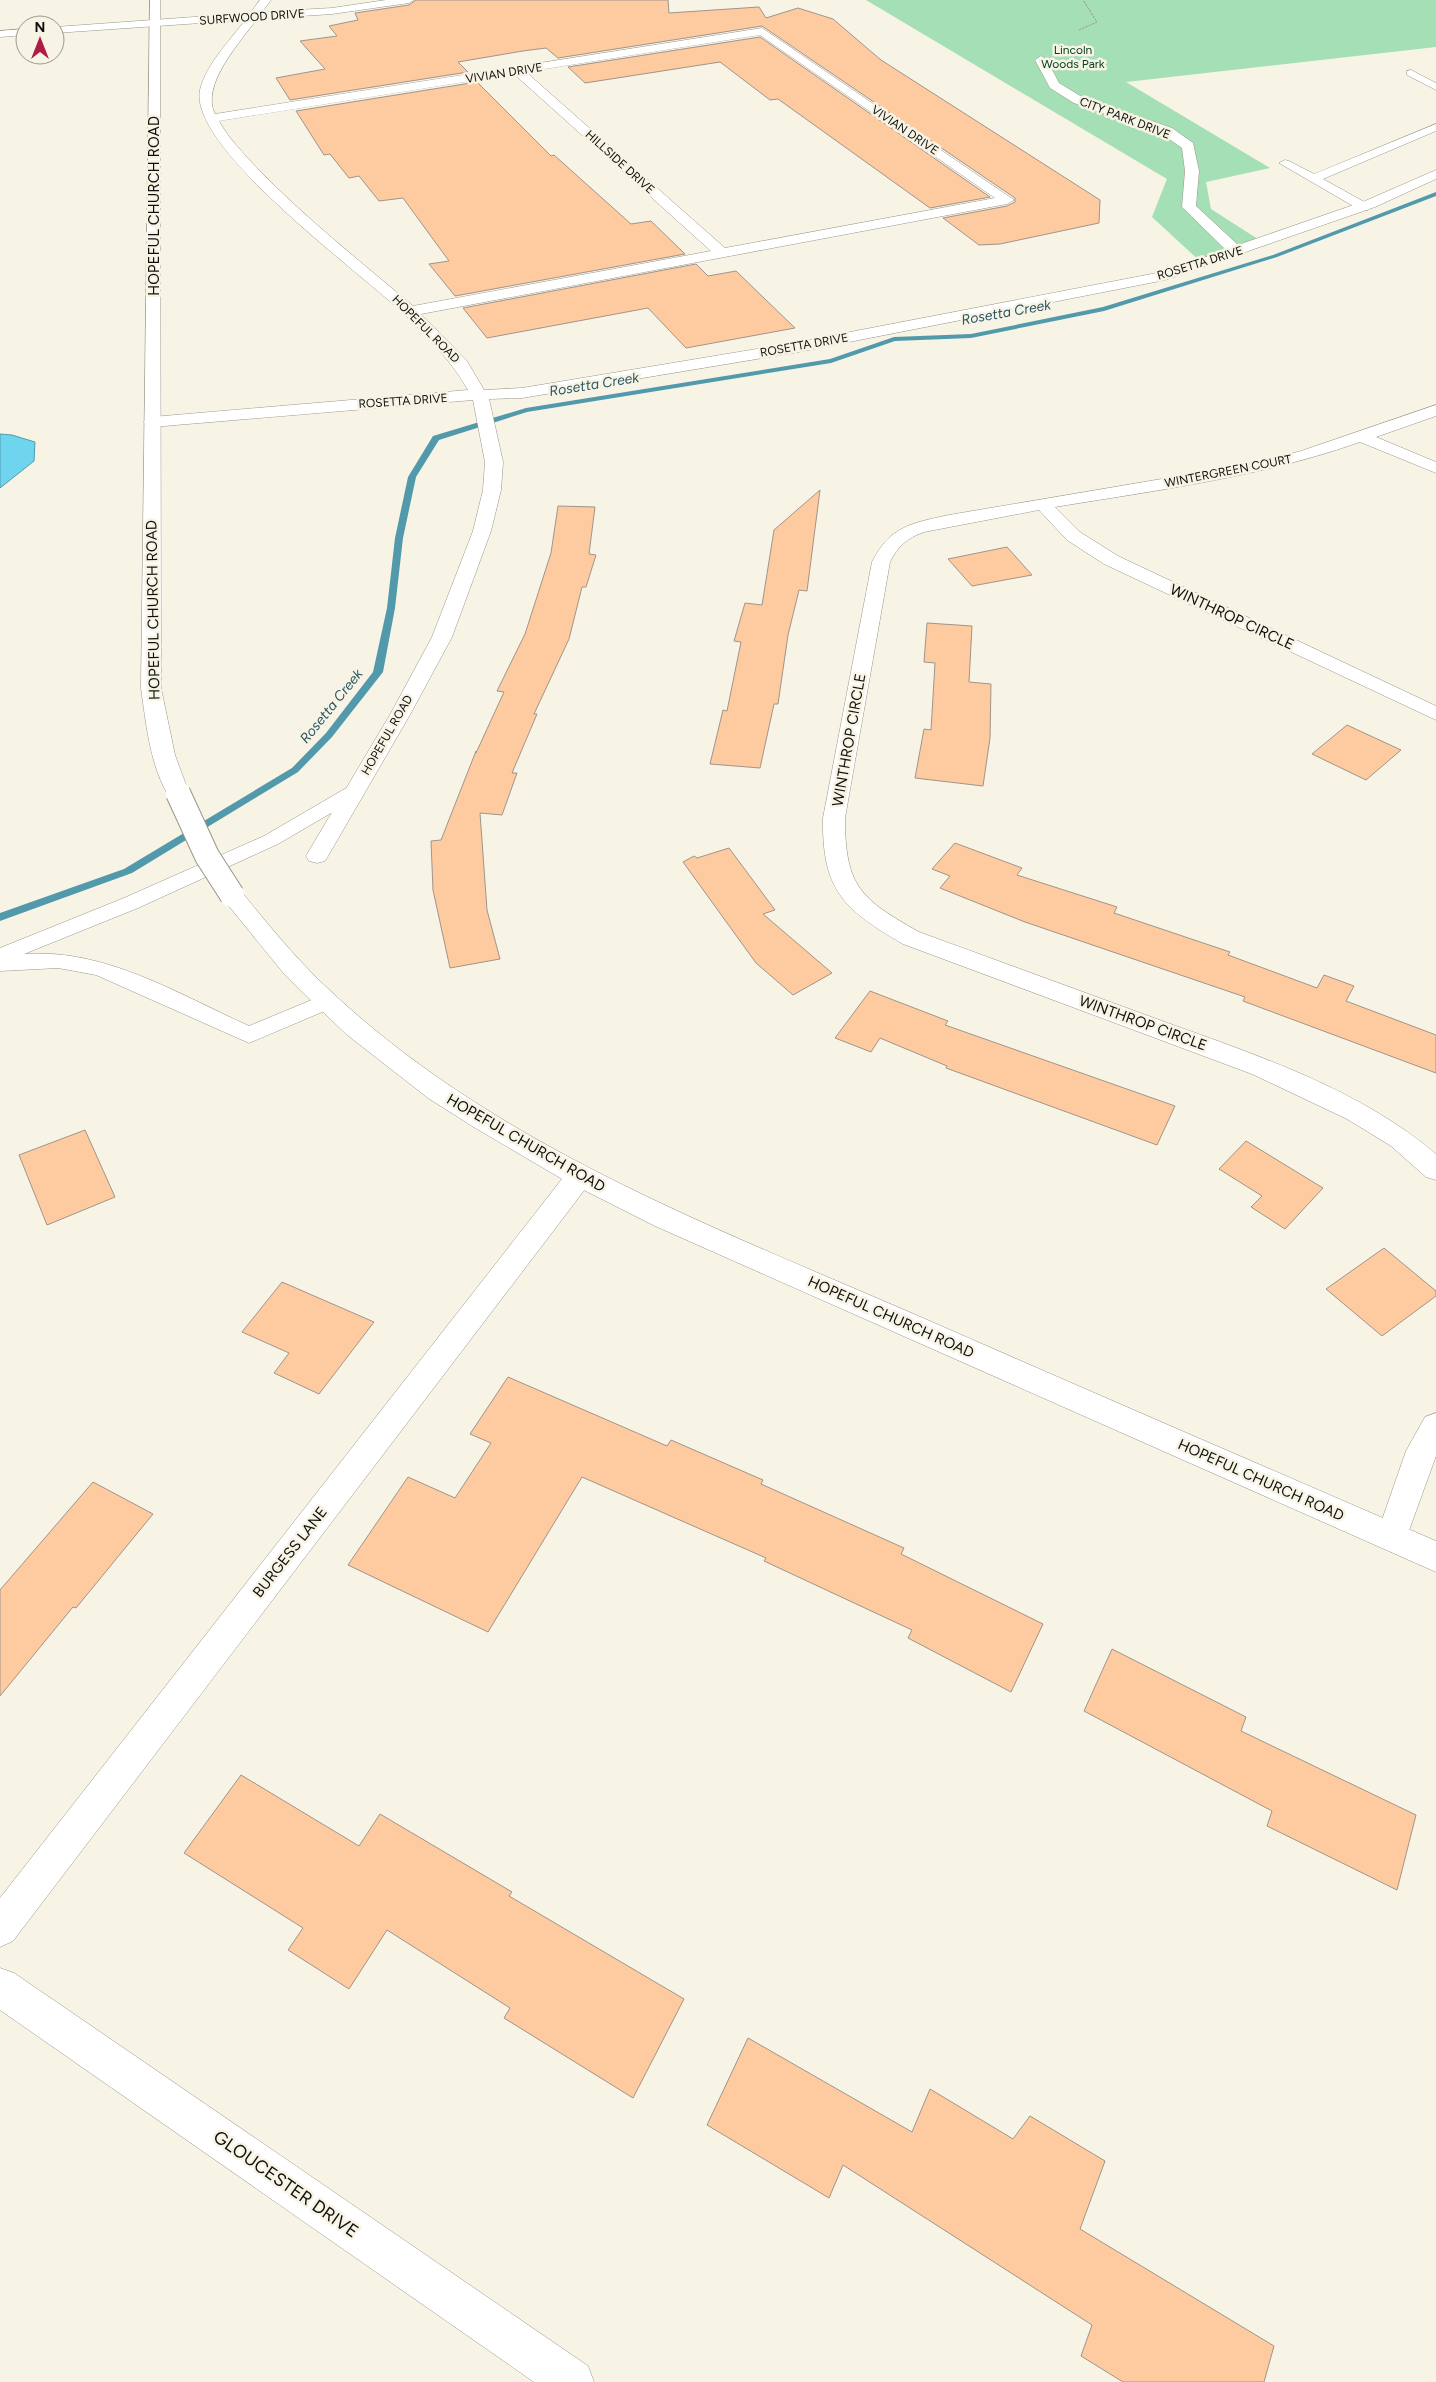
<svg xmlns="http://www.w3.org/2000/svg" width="1436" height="2382" font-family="Figtree,sans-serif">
<rect width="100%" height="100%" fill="#f7f4e6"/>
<!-- green -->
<polygon fill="#a4dfb5" points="866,0 1436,0 1436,47 1126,82 1270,168 1206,182 1211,209 1264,243 1203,264 1152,217 1167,179"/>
<!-- water -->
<polygon fill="#6fd5ef" stroke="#529aab" points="0,434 12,435 35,442 34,461 0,488"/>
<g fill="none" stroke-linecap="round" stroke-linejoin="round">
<!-- stream -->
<polygon fill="#529aab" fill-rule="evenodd" points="1436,192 1436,196 1277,257 1104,311 971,338 895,341 831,363 527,412 439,440 416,477 403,538 395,608 383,672 332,737 298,772 132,873 0,921 0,913 124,869 292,768 326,733 373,672 387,608 395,538 408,477 433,436 526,408 830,359 894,337 971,334 1103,307 1273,255"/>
</g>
<!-- building -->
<g fill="#fecba0" stroke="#a0948b">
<polygon points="416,0 668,0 669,13 759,7 766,18 798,8 833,19 881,60 1100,200 1099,223 1000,244 979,245 943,218 1007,206 1015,202 1015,198 762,26 558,58 546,48 523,51 458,62 468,72 290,100 276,78 325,69 300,41 337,36 329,26 358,20 355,13 409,5"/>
<polygon points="760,37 990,197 930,208 778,99 770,100 720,62 585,83 568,67"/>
<polygon points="477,82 551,156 554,155 631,224 651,221 685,254 455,296 429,264 449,261 403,198 379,201 359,176 349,178 330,154 324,155 296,111"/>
<polygon points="696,264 708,276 736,271 795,328 686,348 648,308 487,338 463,308"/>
<polygon points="820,490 807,591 799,590 788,635 778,704 774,704 760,768 710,764 723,710 727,711 741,642 734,641 745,603 762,605 774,530"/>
<polygon points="558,506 595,507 589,554 596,555 586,587 582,587 569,639 534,714 537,714 512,773 517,773 502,815 480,813 487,910 500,959 450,968 433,890 431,841 441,840 476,751 476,753 504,692 497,691 525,634 551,553"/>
<polygon points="1007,547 1032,575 972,586 948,559"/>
<polygon points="927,623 972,626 969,682 991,684 990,738 983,786 915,778 924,729 931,730 935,663 924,662"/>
<polygon points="1347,725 1401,750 1366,780 1312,754"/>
<polygon points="955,843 1022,868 1017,875 1117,907 1114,913 1230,952 1228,955 1317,988 1324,975 1354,986 1346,1001 1436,1035 1436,1073 1243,1001 1245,997 1025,922 940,888 950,876 932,869"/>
<polygon points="729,848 775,910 763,914 832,973 793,995 756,963 683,862 694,856 697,858"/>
<polygon points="870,991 948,1021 945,1025 1175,1106 1157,1145 946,1068 947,1066 880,1038 871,1052 835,1038"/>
<polygon points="85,1130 115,1197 47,1225 19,1155"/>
<polygon points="1246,1141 1323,1188 1285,1229 1251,1207 1262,1196 1219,1169"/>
<polygon points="1384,1248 1436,1291 1436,1296 1382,1336 1326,1289"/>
<polygon points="282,1282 374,1322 319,1394 274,1373 289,1353 242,1332"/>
<polygon points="508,1377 667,1446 671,1440 763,1480 761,1484 904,1548 901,1554 1043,1624 1011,1692 908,1638 912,1630 764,1561 766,1558 582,1477 488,1632 348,1565 408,1477 455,1498 491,1443 470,1434"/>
<polygon points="93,1482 153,1514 76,1608 73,1607 0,1696 0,1590"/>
<polygon points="1112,1649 1246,1717 1241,1731 1416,1815 1397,1890 1267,1826 1272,1811 1084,1711"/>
<polygon points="241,1775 359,1846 380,1814 512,1892 509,1896 684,1999 633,2098 504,2018 510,2008 387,1930 349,1989 288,1950 303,1928 184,1853"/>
<polygon points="748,2038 912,2132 930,2089 1013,2139 1030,2116 1105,2161 1080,2229 1274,2346 1264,2382 1123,2382 1081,2356 1092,2325 843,2165 829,2198 707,2125"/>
</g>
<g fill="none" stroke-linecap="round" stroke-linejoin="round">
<!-- service casing -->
<g stroke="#999689" stroke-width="1">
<g id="service">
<polygon points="1411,70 1436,83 1436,90 1407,75 1407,71"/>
<polygon points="1436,124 1436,131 1323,179 1368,204 1370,207 1368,210 1360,210 1279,163 1285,160 1289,161 1314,174"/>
<path d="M 355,785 L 362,787 L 364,791 L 362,795 L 278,844 L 138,908 L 24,954 C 105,948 178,994 249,1026 L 326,994 L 334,997 L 337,1002 L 334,1007 L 249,1043 L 96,975 L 58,968 L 0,971 L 0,948 L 124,898 L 264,836 L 348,787 Z"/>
</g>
</g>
<!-- minor casing -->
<g stroke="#999689" stroke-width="1">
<g id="minor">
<path d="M 260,0 L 271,0 L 262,12 L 332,8 L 386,0 L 414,0 L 409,3 L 332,14 L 257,19 C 241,41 200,85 215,114 L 762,28 L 1014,200 L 1007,204 L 421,314 L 467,361 L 484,390 L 522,388 L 793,343 L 1162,272 L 1226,250 L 1182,207 L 1185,171 L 1182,148 L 1162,134 L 1074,103 L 1050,88 L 1035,60 L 1041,56 L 1047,60 L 1059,83 L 1082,97 L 1172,128 L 1193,143 L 1199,171 L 1196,206 L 1238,245 L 1365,201 L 1436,170 L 1436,179 L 1375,207 L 1165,280 L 793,353 L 522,398 L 489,399 L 503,462 L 501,490 L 491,531 L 452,637 L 411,713 L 328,856 L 325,861 L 317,863 L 309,861 L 306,856 L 391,713 L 432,637 L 473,531 L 483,490 L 485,462 L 473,400 L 152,427 L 146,426 L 144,422 L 146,418 L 152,417 L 468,390 C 452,362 429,338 405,315 C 364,275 188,148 200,90 C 206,64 230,41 245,20 L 55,33 L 55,27 L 250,13 ZM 760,35 L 995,198 L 725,248 L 526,72 ZM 514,74 L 711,251 L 413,306 C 360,261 305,218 257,168 C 243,153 229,139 219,121 Z"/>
<polygon points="25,29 25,35 0,37 0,31"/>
<path d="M 1436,405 L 1436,416 L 1376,437 L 1436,462 L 1436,473 L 1360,442 C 1261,477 1158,490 1055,507 L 1080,532 L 1118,556 L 1436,706 L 1436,720 L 1104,564 L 1067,540 L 1039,510 L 924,532 C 907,538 898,546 890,562 L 845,818 C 845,887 861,899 919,932 C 1001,962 1083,992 1165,1022 C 1259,1056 1359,1089 1436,1154 L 1436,1180 L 1426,1177 L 1391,1146 L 1347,1119 L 1252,1074 L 903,944 C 843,909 822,890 823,818 L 872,562 C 890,526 912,523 949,515 L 1256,463 L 1301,451 Z"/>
<polygon points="579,1166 589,1170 593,1177 589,1184 13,1941 0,1947 0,1898 569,1170"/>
<polygon points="1436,1413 1436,1456 1403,1547 1392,1552 1381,1547 1376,1537 1406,1451 1425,1417"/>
<polygon points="0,1968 14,1973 588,2366 594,2382 534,2382 0,2010"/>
</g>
</g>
<!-- secondary casing -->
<g stroke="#999689" stroke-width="1">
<g id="secondary">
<path d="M 150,0 L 160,0 L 161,688 L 175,755 L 189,793 L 186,798 L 178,800 L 170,798 C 150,767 146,723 141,688 Z"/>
<path d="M 232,887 L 240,890 C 266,922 292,954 322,983 C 488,1143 709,1225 916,1315 C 1089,1391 1263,1466 1436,1541 L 1436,1572 L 655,1226 L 562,1179 L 472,1126 L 428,1098 L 346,1034 L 285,975 L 224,900 L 220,895 L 224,890 Z"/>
</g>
</g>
<!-- path -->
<polyline stroke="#9d9b91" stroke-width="1" stroke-dasharray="2.5 1" stroke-linecap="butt" points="1079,30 1097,22 1083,0"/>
<!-- service -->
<use href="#service" fill="#fff" fill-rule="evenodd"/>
<!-- minor -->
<use href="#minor" fill="#fff" fill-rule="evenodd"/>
<!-- secondary -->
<use href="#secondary" fill="#fff" fill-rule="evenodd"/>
<!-- secondary-bridge casing -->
<g stroke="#999689" stroke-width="26" stroke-linecap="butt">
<polyline id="secondary-bridge" points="178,793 207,856 232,895"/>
</g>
<!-- secondary-bridge -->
<use href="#secondary-bridge" stroke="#fff" stroke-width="24"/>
</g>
<g text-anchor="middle" stroke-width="5" stroke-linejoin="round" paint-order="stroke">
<!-- far-street labels -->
<g font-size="12" fill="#100f0b" stroke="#f7f4e6">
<text transform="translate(252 17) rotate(-4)" y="4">SURFWOOD DRIVE</text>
<text transform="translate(504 73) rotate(-9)" y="4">VIVIAN DRIVE</text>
<text transform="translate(1125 118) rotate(21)" y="4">CITY PARK DRIVE</text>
<text transform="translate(905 130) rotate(34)" y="4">VIVIAN DRIVE</text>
<text transform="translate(620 162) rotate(42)" y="4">HILLSIDE DRIVE</text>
<text transform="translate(1200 263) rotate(-17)" y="4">ROSETTA DRIVE</text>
<text transform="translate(426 329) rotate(45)" y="4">HOPEFUL ROAD</text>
<text transform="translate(804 345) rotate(-10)" y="4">ROSETTA DRIVE</text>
<text transform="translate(403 401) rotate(-4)" y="4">ROSETTA DRIVE</text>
<text transform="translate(1228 471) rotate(-11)" y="4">WINTERGREEN COURT</text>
<text transform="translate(387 735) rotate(-60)" y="4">HOPEFUL ROAD</text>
</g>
<!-- far-park labels -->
<g font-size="12" fill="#054020" stroke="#f7f4e6">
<text x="1073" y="54">Lincoln<tspan x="1073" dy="14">Woods Park</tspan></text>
</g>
<!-- far-water labels -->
<g font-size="14" font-style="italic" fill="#295662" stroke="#f7f4e6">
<text transform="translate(1006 312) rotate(-10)" y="5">Rosetta Creek</text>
<text transform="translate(594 384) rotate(-9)" y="5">Rosetta Creek</text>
<text transform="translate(331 706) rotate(-51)" y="5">Rosetta Creek</text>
</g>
<!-- street labels -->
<g font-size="15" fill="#100f0b" stroke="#f7f4e6">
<text transform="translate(154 206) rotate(-90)" y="5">HOPEFUL CHURCH ROAD</text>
<text transform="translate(153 610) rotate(-91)" y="5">HOPEFUL CHURCH ROAD</text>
<text transform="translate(1232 617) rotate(25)" y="5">WINTHROP CIRCLE</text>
<text transform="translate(849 740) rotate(-80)" y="5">WINTHROP CIRCLE</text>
<text transform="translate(1143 1023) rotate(20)" y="5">WINTHROP CIRCLE</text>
<text transform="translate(526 1143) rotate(30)" y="5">HOPEFUL CHURCH ROAD</text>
<text transform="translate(891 1317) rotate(24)" y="5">HOPEFUL CHURCH ROAD</text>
<text transform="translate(1261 1480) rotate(24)" y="5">HOPEFUL CHURCH ROAD</text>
<text transform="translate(290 1552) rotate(-52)" y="5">BURGESS LANE</text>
</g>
<!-- near-street labels -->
<g font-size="18" fill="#100f0b" stroke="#f7f4e6">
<text transform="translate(286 2184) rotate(35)" y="6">GLOUCESTER DRIVE</text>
</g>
</g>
<!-- north arrow -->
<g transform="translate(40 40)"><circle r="24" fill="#f7f4e6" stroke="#9b988e"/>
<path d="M0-4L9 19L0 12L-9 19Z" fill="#af1c45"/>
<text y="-8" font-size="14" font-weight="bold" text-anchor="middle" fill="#100f0b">N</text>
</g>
</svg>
